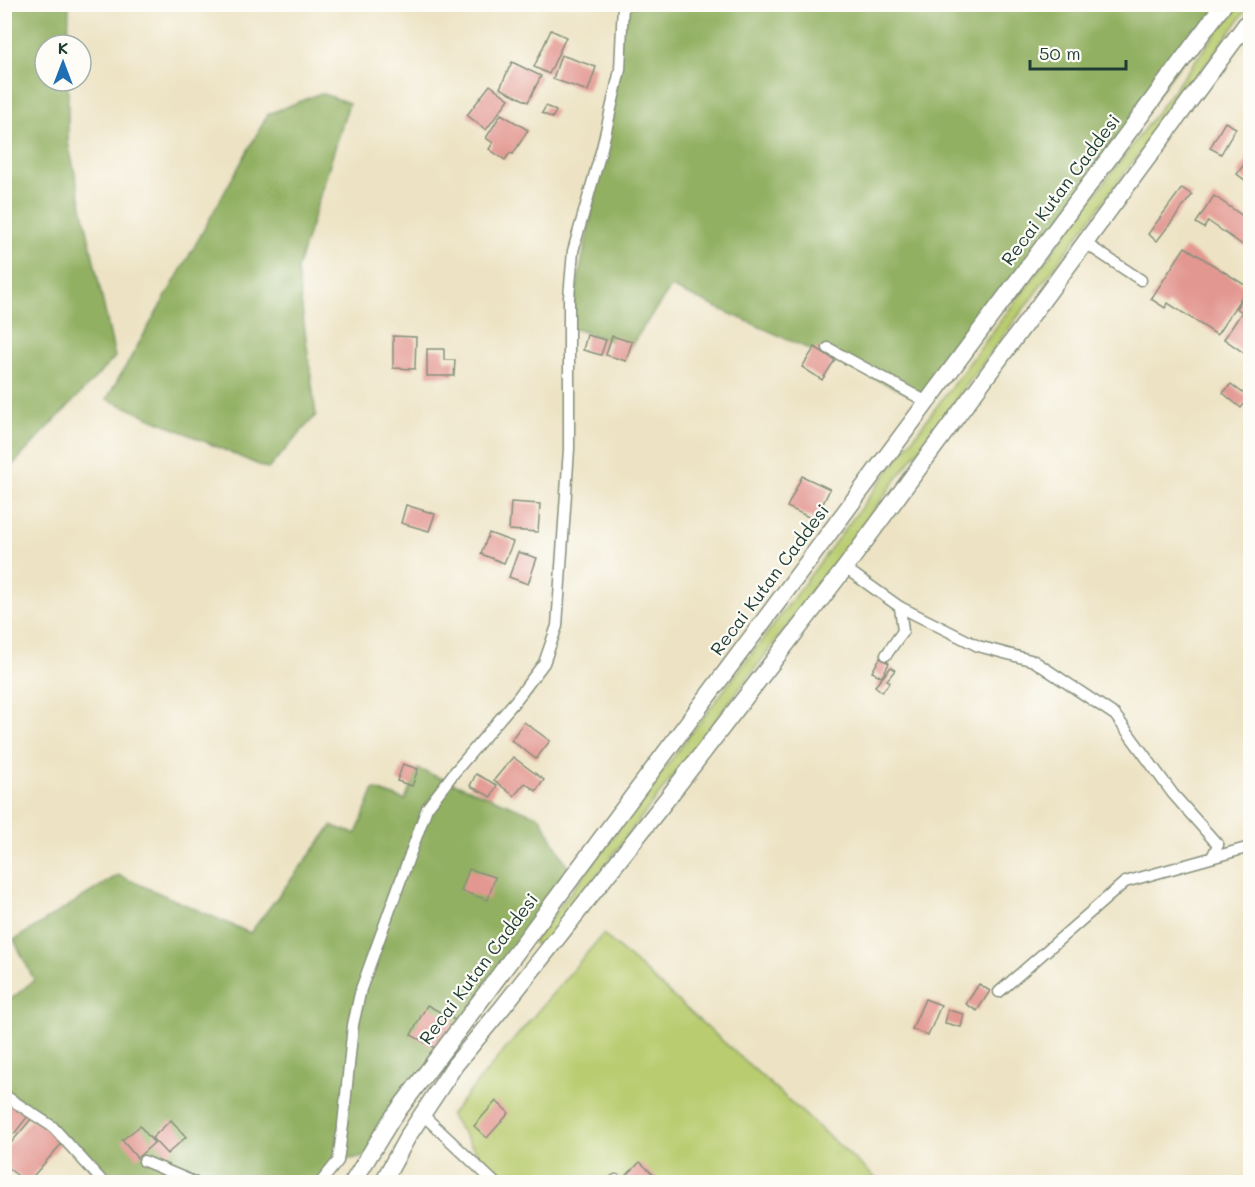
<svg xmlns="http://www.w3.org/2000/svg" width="1255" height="1187" font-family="Mali,sans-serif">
<rect width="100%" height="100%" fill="#fdfcf7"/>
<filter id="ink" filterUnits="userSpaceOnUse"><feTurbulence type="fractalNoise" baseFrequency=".0167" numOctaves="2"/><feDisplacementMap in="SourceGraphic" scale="12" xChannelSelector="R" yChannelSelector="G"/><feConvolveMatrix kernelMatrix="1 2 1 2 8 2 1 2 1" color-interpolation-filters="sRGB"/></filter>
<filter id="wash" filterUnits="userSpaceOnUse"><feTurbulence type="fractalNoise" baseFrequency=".008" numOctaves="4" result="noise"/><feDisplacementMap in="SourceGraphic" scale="24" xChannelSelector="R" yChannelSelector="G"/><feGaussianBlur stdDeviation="1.35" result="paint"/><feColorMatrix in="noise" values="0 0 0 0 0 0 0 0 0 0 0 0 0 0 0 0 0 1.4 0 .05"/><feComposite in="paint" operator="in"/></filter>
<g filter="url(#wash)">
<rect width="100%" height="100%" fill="#ede3c4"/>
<!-- green -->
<g fill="#b9cc6f" stroke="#6c8452" stroke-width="1.5">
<polygon points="1237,5 1250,5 770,649 541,949 533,942 759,644"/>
<polygon points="603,934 880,1182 639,1182 564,1177 548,1182 498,1182 450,1115"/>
</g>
<!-- forest -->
<g fill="#92b062" stroke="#58764b" stroke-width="1.5">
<polygon points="5,4 69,5 68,45 45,45 45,81 68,81 68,142 115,357 5,473"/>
<polygon points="624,5 1225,5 927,402 671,287 630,347 569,327 612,108"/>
<polygon points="321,93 349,103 297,270 316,415 268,469 107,399 194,247 268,114"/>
<polygon points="418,769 540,817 573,876 368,1156 338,1161 321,1182 103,1182 53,1127 5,1095 5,1004 34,980 14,940 118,875 250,933 332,826 356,834 374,789 405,800"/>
</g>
<g id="blocks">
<!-- building -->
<g fill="#e39791">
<polygon points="551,30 566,37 549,74 534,67"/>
<polygon points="561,55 596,67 588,91 553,79"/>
<polygon points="512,62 541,76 528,102 500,88"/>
<polygon points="490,85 509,99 486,130 467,115"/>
<polygon points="546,106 556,111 552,118 542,113"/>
<polygon points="501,114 528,130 513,154 510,153 505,160 489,149 493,143 486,138"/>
<polygon points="1225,122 1236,128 1221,154 1210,148"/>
<polygon points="1250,156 1250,184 1237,174"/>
<polygon points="1182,188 1192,195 1157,241 1148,234"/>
<polygon points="1214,196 1250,221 1250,250 1208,221 1204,228 1196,223"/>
<polygon points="1185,247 1248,287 1217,335 1168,303 1165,308 1151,299"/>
<polygon points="1250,287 1250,357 1224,339 1242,312 1236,308"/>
<polygon points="587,335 606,340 601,355 583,350"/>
<polygon points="393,336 416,337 415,369 393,368"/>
<polygon points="612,336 632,342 626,361 606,355"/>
<polygon points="815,347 835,360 822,380 802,367"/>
<polygon points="427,349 444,349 444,360 455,360 454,376 427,376"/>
<polygon points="1231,384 1249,398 1241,408 1223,393"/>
<polygon points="802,476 830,489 815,520 787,507"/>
<polygon points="511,502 540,504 538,532 509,530"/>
<polygon points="406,505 435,514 429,531 401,523"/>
<polygon points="489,533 513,542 504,563 481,554"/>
<polygon points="518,552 537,558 528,584 509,577"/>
<polygon points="880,658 889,663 882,677 872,672"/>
<polygon points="891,667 895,670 887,680 890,682 882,692 875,686"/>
<polygon points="524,722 550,741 536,759 511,740"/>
<polygon points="513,757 544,780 536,791 525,783 514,796 494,780"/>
<polygon points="403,764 418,769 412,786 397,781"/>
<polygon points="476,774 497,785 491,797 470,786"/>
<polygon points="469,869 495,877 488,900 461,891"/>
<polygon points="979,984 990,991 977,1011 966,1004"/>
<polygon points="925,999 941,1005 928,1036 912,1029"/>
<polygon points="427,1005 455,1020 439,1050 411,1035"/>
<polygon points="948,1010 964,1014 961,1027 945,1023"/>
<polygon points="496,1101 509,1113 487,1138 474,1126"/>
<polygon points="9,1102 28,1116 14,1134 5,1128 5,1109"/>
<polygon points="33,1117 63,1142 28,1182 26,1182 4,1165 4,1151"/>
<polygon points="171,1120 186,1137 167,1154 152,1138"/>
<polygon points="140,1126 154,1143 137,1158 122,1140"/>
<polygon points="640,1162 657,1178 653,1182 629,1182 624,1178"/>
</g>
</g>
</g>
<g filter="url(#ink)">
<use href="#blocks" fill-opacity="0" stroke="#86907c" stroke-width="1.5"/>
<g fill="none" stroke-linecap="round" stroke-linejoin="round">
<!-- street casing -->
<g stroke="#86907c" stroke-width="13">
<g id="street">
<polyline points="1085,243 1141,280"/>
<polyline points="828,348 927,402"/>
<polyline points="845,568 900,607 903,631 886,655"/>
<polyline points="900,607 978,646 1034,661 1115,715 1173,794 1218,845 1212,857"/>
<polyline points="999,992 1125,882 1250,847"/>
<polyline points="4,1095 53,1127 103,1182"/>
<polyline points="422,1114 494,1182"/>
<polyline points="144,1161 194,1182"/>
<polyline points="321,1182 338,1161 343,1125 353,1025 361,989 427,808 453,774 516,700 544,663 557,626 569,449 569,297 573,251 602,148 620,70 623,4"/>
<polyline points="613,1182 616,1180"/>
</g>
</g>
<!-- secondary casing -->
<g stroke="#86907c" stroke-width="19">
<g id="secondary">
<polyline points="353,1182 391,1120 492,985 1224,4"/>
<polyline points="383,1182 408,1136 455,1065 502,1008 670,795 845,568 1250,19"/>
</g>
</g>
<!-- street -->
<use href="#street" stroke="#fff" stroke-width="10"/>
<!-- secondary -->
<use href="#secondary" stroke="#fff" stroke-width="16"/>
</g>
</g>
<g text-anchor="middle" stroke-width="4.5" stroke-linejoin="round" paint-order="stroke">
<!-- street labels -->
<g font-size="18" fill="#1f3d34" stroke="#fdfcf7">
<text transform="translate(1061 190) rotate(-53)" y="6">Recai Kutan Caddesi</text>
<text transform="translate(770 580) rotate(-53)" y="6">Recai Kutan Caddesi</text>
<text transform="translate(479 969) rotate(-53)" y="6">Recai Kutan Caddesi</text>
</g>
</g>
<!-- margin -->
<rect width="1255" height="1187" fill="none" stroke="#fdfcf7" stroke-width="24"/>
<!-- north arrow -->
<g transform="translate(63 63)"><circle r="28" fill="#fdfcf7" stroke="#a4b0a9" stroke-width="1.5"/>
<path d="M0-4.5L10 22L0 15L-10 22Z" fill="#1f6fb2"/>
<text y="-9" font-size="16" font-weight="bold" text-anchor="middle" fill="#1f3d34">K</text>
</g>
<!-- scale -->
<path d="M1030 60v9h96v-9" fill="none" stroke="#1f3d34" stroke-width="3"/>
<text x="1039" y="60" font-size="18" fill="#1f3d34" stroke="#fdfcf7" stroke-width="4.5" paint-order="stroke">50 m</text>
</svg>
